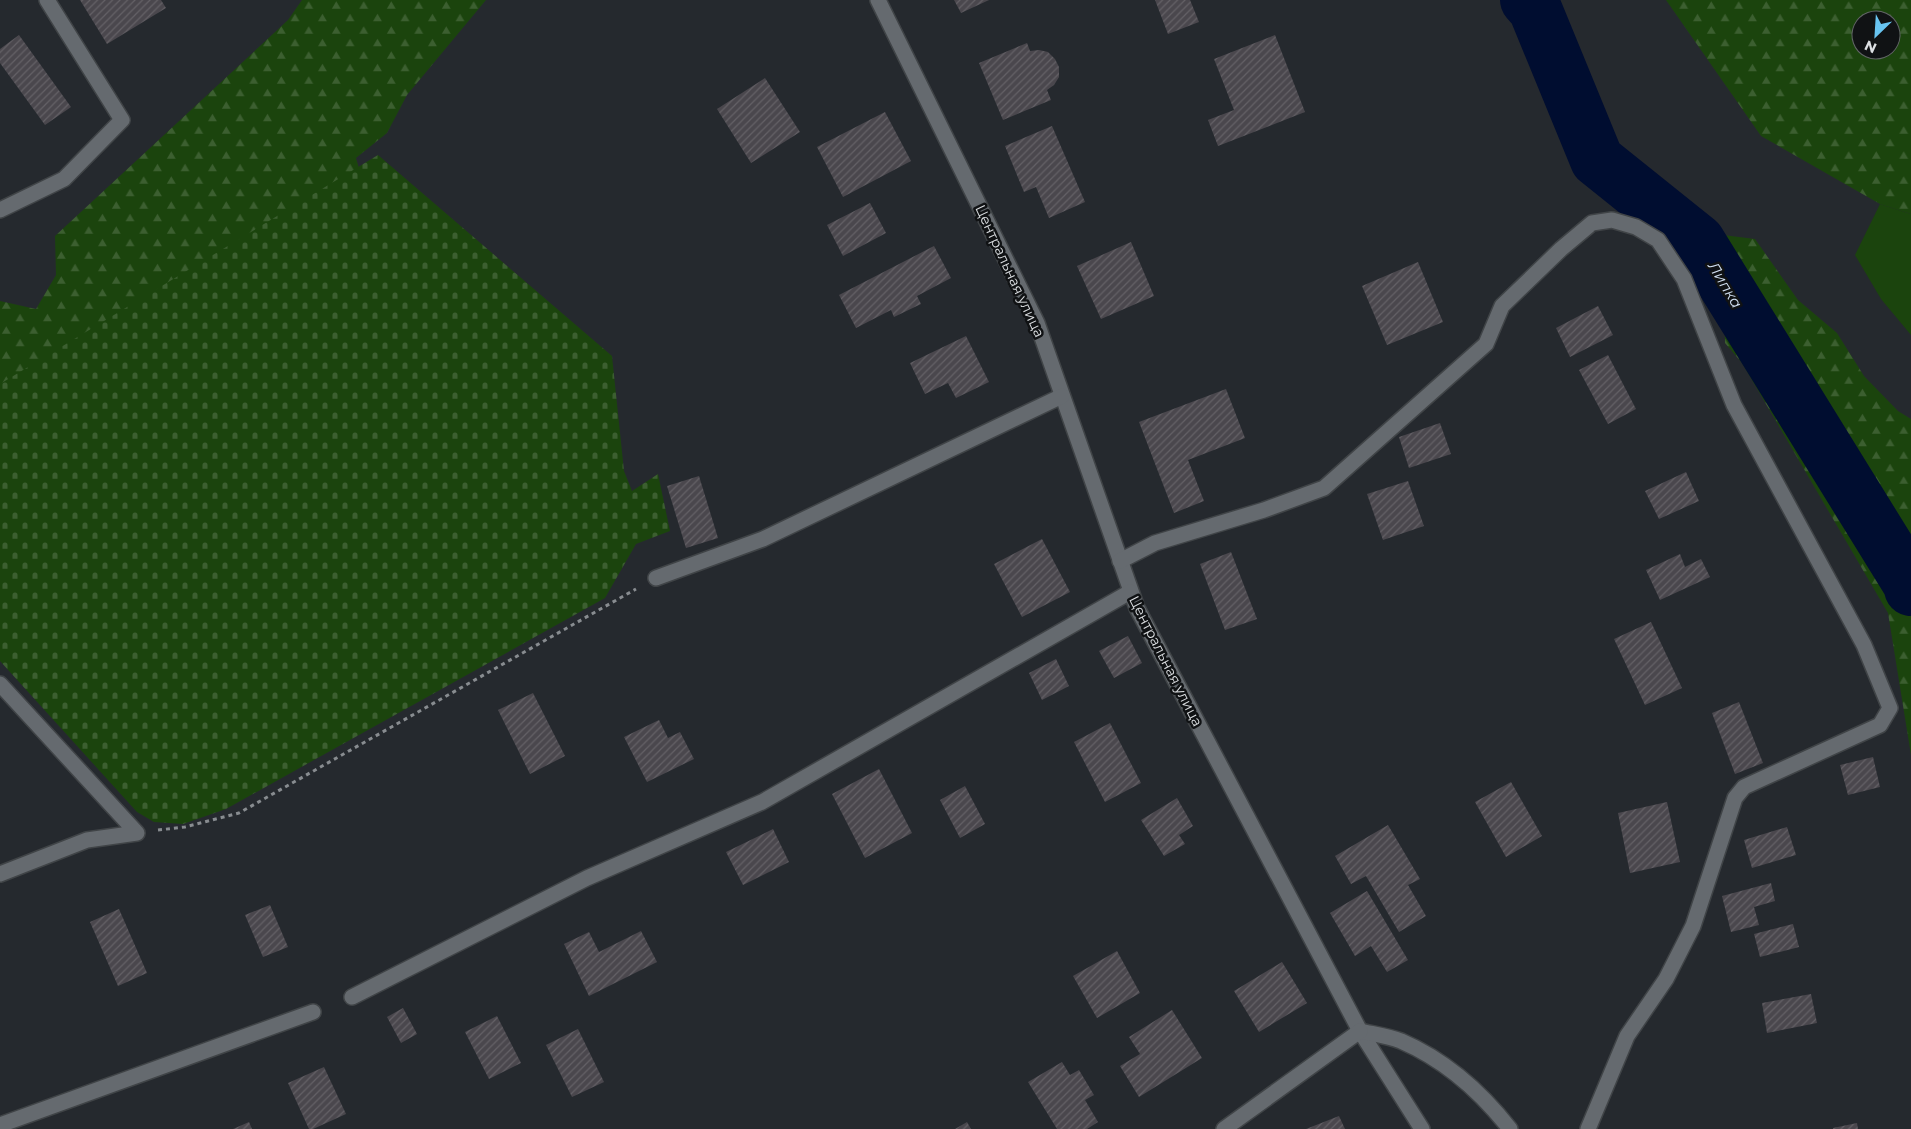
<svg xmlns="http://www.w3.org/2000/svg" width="1911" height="1129" font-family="Montserrat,sans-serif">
<defs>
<pattern id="forest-firs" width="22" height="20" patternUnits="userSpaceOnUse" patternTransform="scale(1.25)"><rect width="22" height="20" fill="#1b440d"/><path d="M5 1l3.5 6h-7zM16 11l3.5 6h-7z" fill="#3c5f30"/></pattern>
<pattern id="cemetery-stones" width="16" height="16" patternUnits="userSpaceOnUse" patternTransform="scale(1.25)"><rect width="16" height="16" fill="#1b440d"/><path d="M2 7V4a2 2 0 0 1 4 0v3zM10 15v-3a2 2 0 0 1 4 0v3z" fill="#3c5f30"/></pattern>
<pattern id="building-hatch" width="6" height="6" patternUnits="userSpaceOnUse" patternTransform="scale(1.25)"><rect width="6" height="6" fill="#4a474d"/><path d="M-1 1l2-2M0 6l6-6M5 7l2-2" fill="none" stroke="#646166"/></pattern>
</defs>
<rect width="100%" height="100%" fill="#25292e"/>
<!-- grass -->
<polygon fill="#1b440d" points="1880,204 1911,214 1911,335 1881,299 1855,255"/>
<!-- forest -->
<g fill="url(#forest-firs)" fill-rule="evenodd">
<polygon points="302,0 486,0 407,95 387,133 356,158 362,178 0,536 0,301 36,309 56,275 55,236 288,20"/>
<path d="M 1666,0 L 1911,0 L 1911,214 L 1880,204 L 1761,136 ZM 1861,20 L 1891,20 L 1891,50 L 1861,50 Z"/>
<polygon points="1723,235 1755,239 1798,300 1837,333 1864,376 1898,411 1911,419 1911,755 1888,613 1742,363 1725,343"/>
</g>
<!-- cemetery -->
<polygon fill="url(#cemetery-stones)" points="378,155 612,356 624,471 632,491 658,474 670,531 636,544 605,598 226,809 183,824 154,822 137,812 0,661 0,384"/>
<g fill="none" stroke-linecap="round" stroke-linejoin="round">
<!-- river -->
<polyline stroke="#000d30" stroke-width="54" points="1527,0 1535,9 1597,160 1698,241 1910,584 1911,589"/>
</g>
<!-- building -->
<g fill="url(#building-hatch)">
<polygon points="80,0 161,0 166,8 107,44"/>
<polygon points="954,0 989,0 961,13"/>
<polygon points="1155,0 1190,0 1199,22 1168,34"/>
<polygon points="19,35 71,107 45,125 0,63 0,49"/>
<polygon points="1275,35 1305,112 1218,146 1208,120 1234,110 1214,59"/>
<polygon points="1027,43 1030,51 1039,50 1048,52 1055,59 1059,67 1059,77 1054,85 1047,90 1051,100 1003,120 979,63"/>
<polygon points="765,78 800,132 751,163 717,109"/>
<polygon points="885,112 911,161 843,197 817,147"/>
<polygon points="1052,126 1085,202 1049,218 1036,187 1024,192 1005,146"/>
<polygon points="870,203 886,233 843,256 827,225"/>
<polygon points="1131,242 1154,296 1101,319 1077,266"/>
<polygon points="934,246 951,278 917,296 921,304 894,317 891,310 856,328 839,295"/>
<polygon points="1418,262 1443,322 1387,345 1362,286"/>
<polygon points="1598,306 1613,335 1570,357 1556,328"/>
<polygon points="966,336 989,382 956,398 948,383 925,394 910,363"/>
<polygon points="1608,355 1636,409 1608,424 1579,370"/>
<polygon points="1226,389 1245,438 1188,460 1204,501 1174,513 1139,422"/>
<polygon points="1440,423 1451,454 1409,468 1399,437"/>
<polygon points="1686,472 1699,501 1659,519 1645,491"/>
<polygon points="699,476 718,538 686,548 667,486"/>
<polygon points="1408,481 1424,526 1383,540 1367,494"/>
<polygon points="1042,539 1070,592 1022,617 994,564"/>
<polygon points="1231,552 1257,619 1225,630 1200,564"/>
<polygon points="1680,554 1685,567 1701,559 1710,577 1660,600 1646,570"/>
<polygon points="1651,622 1682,688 1645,705 1614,639"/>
<polygon points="1128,636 1142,663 1114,678 1099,651"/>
<polygon points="1056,659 1069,686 1042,700 1029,673"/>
<polygon points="533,693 565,756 530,774 498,710"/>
<polygon points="1739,702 1763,763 1735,774 1712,713"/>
<polygon points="659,720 668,738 680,732 694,759 647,782 624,737"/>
<polygon points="1110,723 1141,783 1105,802 1074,742"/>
<polygon points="1873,757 1880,787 1848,795 1840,765"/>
<polygon points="879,769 912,833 865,858 832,794"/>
<polygon points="1511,782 1542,836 1506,857 1475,802"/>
<polygon points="965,786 985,824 960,838 940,800"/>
<polygon points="1177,798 1193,826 1179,835 1185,844 1164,856 1141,820"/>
<polygon points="1667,802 1680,862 1630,873 1618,813"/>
<polygon points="1388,825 1420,879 1408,885 1426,916 1399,932 1366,876 1351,884 1335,856"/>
<polygon points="1787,827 1796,855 1752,868 1744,840"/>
<polygon points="773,829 789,862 743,885 726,852"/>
<polygon points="1771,883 1775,901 1754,907 1759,925 1731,932 1722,896"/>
<polygon points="1367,891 1408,960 1387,972 1371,946 1355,956 1330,913"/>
<polygon points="270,905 288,947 263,957 245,915"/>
<polygon points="119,909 147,973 118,986 90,922"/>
<polygon points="1793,924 1799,947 1760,957 1754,934"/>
<polygon points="641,931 657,962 589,996 564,944 589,932 599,952"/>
<polygon points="1117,951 1140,993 1097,1018 1073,976"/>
<polygon points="1282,962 1307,1003 1259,1032 1234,991"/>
<polygon points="1811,994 1817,1023 1767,1033 1762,1003"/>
<polygon points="403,1008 417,1034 401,1043 387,1017"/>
<polygon points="1172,1010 1202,1058 1139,1097 1120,1066 1140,1054 1129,1037"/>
<polygon points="497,1016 521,1063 489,1079 465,1032"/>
<polygon points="578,1029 604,1082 572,1097 546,1045"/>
<polygon points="1062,1062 1070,1075 1079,1070 1094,1095 1085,1100 1098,1122 1087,1129 1057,1129 1028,1082"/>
<polygon points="324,1067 346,1114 313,1129 309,1129 288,1083"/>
<polygon points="1339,1116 1345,1129 1306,1129"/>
<polygon points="249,1122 252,1129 233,1129"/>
<polygon points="967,1122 971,1129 955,1129"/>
<polygon points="1857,1123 1858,1129 1833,1129 1833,1128"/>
</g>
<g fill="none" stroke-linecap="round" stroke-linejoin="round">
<!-- minor casing -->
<g stroke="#404447" stroke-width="18">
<g id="minor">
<polyline points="878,0 1037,323 1137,608 1360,1031 1422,1129"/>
<polyline points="0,210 64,179 122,120 47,0"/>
<polyline points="1120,561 1155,543 1264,510 1324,488 1486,344 1502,306 1561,249 1592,223 1612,220 1636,227 1658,240 1684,279 1734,405 1864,645 1890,708 1880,725 1744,787 1735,798 1693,926 1666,979 1627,1036 1588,1129"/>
<polyline points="656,578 763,539 1062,396"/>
<polyline points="0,684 137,833 87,840 0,874"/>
<polyline points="352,997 587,878 762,802 1130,592"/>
<path d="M 1360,1031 C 1373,1034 1388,1036 1401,1041 C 1445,1060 1481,1092 1510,1129"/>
<polyline points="0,1125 313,1012"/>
<polyline points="1224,1129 1360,1031"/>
</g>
</g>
<!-- path -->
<polyline stroke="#888c90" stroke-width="3" stroke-dasharray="4 4" stroke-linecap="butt" points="158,830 185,827 239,813 636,589"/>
<!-- minor -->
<use href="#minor" stroke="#656a6f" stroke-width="15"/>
</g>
<g text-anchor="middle" stroke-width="5" stroke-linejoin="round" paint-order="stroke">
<!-- street labels -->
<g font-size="14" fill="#dee1e4" stroke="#101214">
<text transform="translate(1010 271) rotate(65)" y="5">Центральная улица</text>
<text transform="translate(1166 661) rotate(63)" y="5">Центральная улица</text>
</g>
<!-- water labels -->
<g font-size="15" font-style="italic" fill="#d1dff2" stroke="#101214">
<text transform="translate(1725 285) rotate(59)" y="5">Липка</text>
</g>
</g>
<!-- north arrow -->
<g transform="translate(1876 35) rotate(205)"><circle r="24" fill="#101214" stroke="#626567"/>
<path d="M0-4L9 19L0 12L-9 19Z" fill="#68c4f0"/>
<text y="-8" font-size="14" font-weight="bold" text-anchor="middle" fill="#dee1e4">N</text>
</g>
</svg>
